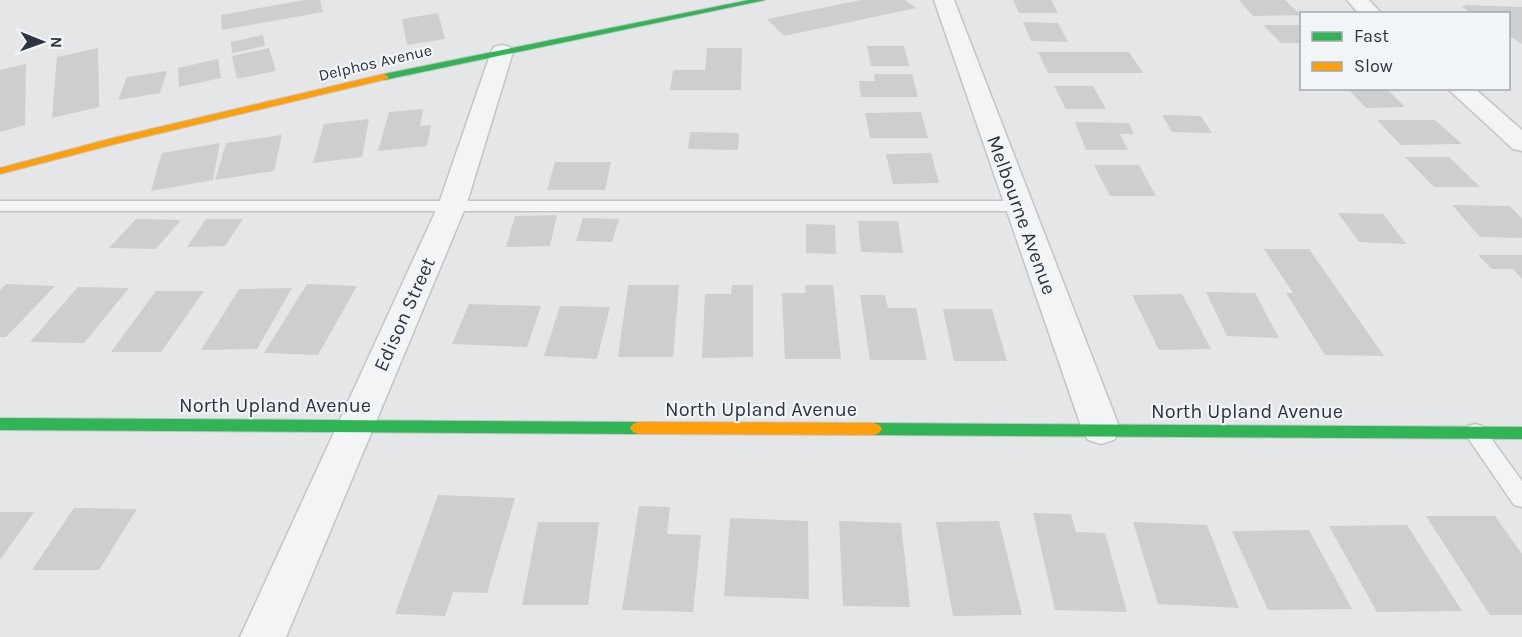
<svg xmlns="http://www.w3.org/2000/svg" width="1522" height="637" font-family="Karla,sans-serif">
<rect width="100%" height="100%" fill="#e4e6e8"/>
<!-- building -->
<g fill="#cdced0">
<polygon points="305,0 320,0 323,12 222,30 221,15"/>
<polygon points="861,0 905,0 916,8 784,36 767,19"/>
<polygon points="1013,0 1051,0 1058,13 1019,13"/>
<polygon points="1239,0 1285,0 1301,15 1253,16"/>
<polygon points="1467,5 1522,7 1522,44 1508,35 1508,14 1473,14 1462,7"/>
<polygon points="438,13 445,39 407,45 402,19"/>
<polygon points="1023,22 1058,23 1068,42 1031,41"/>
<polygon points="1263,25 1302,25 1302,43 1281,43"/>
<polygon points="263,35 265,46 232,53 231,42"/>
<polygon points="867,46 904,46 909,66 871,66"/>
<polygon points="98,48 99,107 52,118 57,57"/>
<polygon points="269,48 276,71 237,79 232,56"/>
<polygon points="707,48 742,48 741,90 670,90 673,70 705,70"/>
<polygon points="1038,52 1129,52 1143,73 1048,73"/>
<polygon points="218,59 221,78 179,87 178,68"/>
<polygon points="26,64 25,125 0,132 0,70"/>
<polygon points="167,71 160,93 118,100 127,77"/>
<polygon points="874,74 912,74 918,97 861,97 859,81 875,81"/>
<polygon points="1054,86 1093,86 1106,109 1066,109"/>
<polygon points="1347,88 1386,88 1405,107 1366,108"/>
<polygon points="423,109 420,126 431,125 427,146 378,151 389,112"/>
<polygon points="921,112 928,138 870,138 865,113"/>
<polygon points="1162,115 1201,116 1212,133 1172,132"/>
<polygon points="369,119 362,157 313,163 324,124"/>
<polygon points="1377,120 1435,120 1462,144 1401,145"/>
<polygon points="1075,122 1129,123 1134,134 1120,134 1128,150 1086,150"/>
<polygon points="690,132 739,133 738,150 688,149"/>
<polygon points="282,135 274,171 215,180 226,143"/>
<polygon points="220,143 213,180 151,191 162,153"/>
<polygon points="931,153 939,183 893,184 886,154"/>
<polygon points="1405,157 1449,157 1480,187 1434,187"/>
<polygon points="555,162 611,162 605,190 547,190"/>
<polygon points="1094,165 1139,165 1156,196 1110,196"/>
<polygon points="1452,205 1510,206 1522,219 1522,238 1480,237"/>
<polygon points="1338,213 1383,214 1406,244 1359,242"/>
<polygon points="557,215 550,246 506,247 515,216"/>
<polygon points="583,218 619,219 612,242 576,241"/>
<polygon points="136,219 181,220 156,249 109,248"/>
<polygon points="206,219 243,219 225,246 187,247"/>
<polygon points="858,221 898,221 903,253 861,252"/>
<polygon points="806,224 835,225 836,254 806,253"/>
<polygon points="1264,249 1309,249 1384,356 1325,355 1286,293 1293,293"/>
<polygon points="1478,255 1522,255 1522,279 1513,269 1492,269"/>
<polygon points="6,284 55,286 6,337 0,337 0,290"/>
<polygon points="307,284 357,286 318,355 264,353"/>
<polygon points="628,285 679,285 673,357 618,357"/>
<polygon points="732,285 753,285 753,357 702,358 705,294 731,294"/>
<polygon points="805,285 833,285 841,359 785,359 782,293 806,293"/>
<polygon points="78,287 129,288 84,343 30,342"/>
<polygon points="292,288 257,349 201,350 239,289"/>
<polygon points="156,291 204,291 161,352 111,352"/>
<polygon points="1206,292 1255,293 1279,338 1227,336"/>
<polygon points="1182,294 1211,349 1159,350 1132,295"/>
<polygon points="860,295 885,295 888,308 916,308 927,360 870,360"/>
<polygon points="469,304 541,306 527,347 452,344"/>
<polygon points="560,306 610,307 597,359 544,356"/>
<polygon points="943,309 992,309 1007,361 954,361"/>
<polygon points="438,495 515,498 487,593 453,592 445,616 395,614"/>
<polygon points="639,506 670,507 667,534 701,535 693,612 622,610"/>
<polygon points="74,508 137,509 99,570 32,570"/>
<polygon points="0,512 34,512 0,560"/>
<polygon points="1033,513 1071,514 1076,532 1105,533 1127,612 1055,610"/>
<polygon points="1426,516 1495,516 1522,554 1522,615 1490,615"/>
<polygon points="730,518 808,521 809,599 724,596"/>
<polygon points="839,521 901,523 910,607 843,606"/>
<polygon points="999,521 1022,615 953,616 936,522"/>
<polygon points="538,522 599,522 588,605 522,605"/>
<polygon points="1133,522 1207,525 1239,608 1158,604"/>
<polygon points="1407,525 1462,611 1377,612 1329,526"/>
<polygon points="1309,530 1352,609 1268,610 1232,531"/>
</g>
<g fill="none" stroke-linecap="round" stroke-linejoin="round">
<!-- lane casing -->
<g stroke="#c2c4c6" stroke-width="3">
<g id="lane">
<polygon points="0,201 1019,201 1027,206 1019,211 0,211"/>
<polygon points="1475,424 1482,426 1522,481 1522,507 1514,505 1468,438 1465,432 1468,426"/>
</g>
</g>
<!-- street casing -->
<g stroke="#c2c4c6" stroke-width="3">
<g id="street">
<polygon points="934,0 954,0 1120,429 1114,440 1101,444 1088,440 1082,429"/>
<polygon points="1347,0 1369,0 1382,14 1359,14"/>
<polygon points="502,45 510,47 513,52 466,206 286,637 240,637 438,206 491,52 494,47"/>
<polygon points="1447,88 1474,88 1522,130 1522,151 1513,149"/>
</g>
</g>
<!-- fast casing -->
<g stroke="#c2c4c6" stroke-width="2">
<g id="fast">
<polygon points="749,0 765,0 384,80 379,77 384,74"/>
<polygon points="0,418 638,422 643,424 646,428 643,432 638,434 0,430"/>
<polygon points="874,423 1522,427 1522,439 874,435 869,433 866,429 869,425"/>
</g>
</g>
<!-- slow casing -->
<g stroke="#c2c4c6" stroke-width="2">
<g id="slow">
<polygon points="384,74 389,77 387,79 115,144 0,174 0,168 113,138"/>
<polygon points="638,422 874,423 879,425 882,429 879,433 874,435 638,434 633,432 630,428 633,424"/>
</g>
</g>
<!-- lane -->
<use href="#lane" fill="#f3f4f5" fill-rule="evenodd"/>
<!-- street -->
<use href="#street" fill="#f3f4f5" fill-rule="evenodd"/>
<!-- fast -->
<use href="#fast" fill="#30b455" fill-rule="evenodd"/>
<!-- slow -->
<use href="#slow" fill="#ff9f0a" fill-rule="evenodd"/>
</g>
<g text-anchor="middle" stroke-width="4.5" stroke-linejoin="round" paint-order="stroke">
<!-- far-street labels -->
<g font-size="16" fill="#2d3540" stroke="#f2f5f7">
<text transform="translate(375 62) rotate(-13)" y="6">Delphos Avenue</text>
</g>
<!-- street labels -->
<g font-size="20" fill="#2d3540" stroke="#f2f5f7">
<text transform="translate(1022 215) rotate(70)" y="7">Melbourne Avenue</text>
<text transform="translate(404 314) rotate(-66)" y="7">Edison Street</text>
<text x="275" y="412">North Upland Avenue</text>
<text x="761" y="416">North Upland Avenue</text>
<text x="1247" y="418">North Upland Avenue</text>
</g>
</g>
<!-- legend -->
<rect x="1300" y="12" width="210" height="78" fill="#f2f5f7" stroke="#a3a8ae" stroke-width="1.5"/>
<rect x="1312" y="32" width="30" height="9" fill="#30b455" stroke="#a3a8ae" stroke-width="1.5"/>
<text x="1354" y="42" font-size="18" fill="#2d3540">Fast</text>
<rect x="1312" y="62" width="30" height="9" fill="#ff9f0a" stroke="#a3a8ae" stroke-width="1.5"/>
<text x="1354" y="72" font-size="18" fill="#2d3540">Slow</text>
<!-- north arrow -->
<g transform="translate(42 42) rotate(91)" stroke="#f2f5f7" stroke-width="4.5" paint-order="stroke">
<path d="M0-4.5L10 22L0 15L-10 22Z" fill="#2d3540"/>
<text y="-9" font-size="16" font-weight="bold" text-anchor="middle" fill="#2d3540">N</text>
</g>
</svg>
